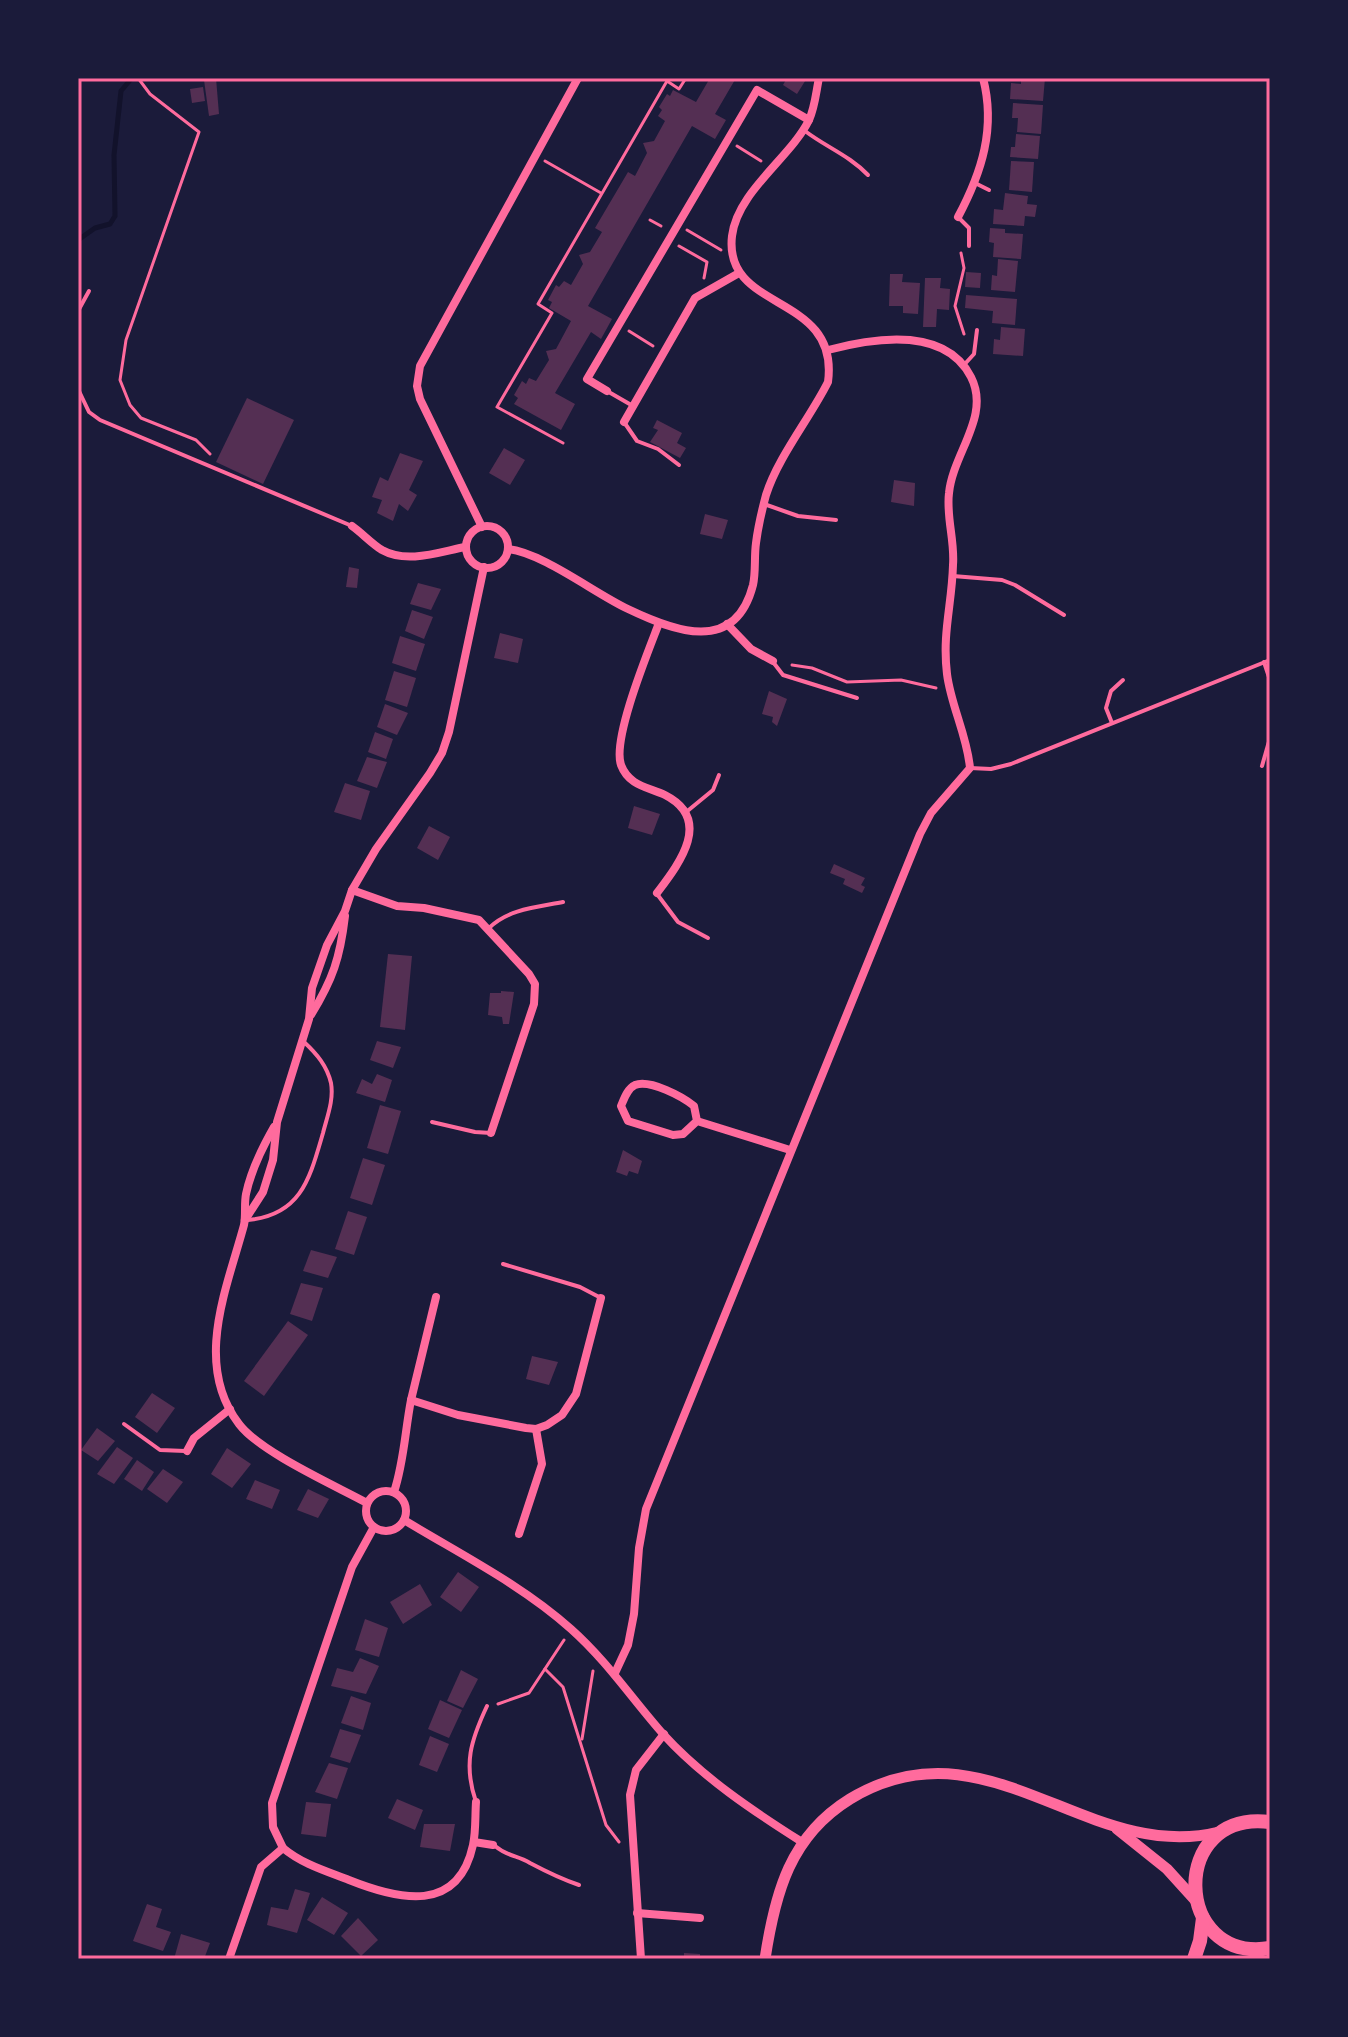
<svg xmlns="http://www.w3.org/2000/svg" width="1348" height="2037" font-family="'Noto Sans',sans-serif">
<rect width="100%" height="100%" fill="#1b1b3a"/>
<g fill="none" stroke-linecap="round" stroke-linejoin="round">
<!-- stream -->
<polyline stroke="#12122b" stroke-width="5" points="78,240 95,228 110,224 115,216 114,155 121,91 131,79"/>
</g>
<!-- building -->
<g fill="#542f53">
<polygon points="216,78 219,114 209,116 204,80"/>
<polygon points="710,78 736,78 715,114 726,120 715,139 692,126 588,306 612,319 601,339 591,332 555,393 575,404 561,430 514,404 518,398 514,395 522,381 526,384 529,378 536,381 549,360 546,351 556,349 571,321 549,308 552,302 548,300 556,285 559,287 564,281 571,285 583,264 579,255 590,252 602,232 595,228 628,172 635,176 647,153 643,143 654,141 665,121 658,116 662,110 659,107 667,94 670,96 673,90 696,102"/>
<polygon points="787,78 807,78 797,94 783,85"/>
<polygon points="1021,78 1045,78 1043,101 1010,99 1011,83 1021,84"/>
<polygon points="203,87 205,101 192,103 190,89"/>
<polygon points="1013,103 1043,105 1041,134 1017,132 1018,118 1012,118"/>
<polygon points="1016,134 1040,136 1038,159 1010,157 1011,147 1015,147"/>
<polygon points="1011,161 1034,162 1032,192 1009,190"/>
<polygon points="1005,193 1028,196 1027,204 1037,205 1035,217 1025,216 1024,226 993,224 994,209 1003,210"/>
<polygon points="990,228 1005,229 1005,233 1023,234 1021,259 993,257 994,243 989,242"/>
<polygon points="998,259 1018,261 1015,292 991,290 992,275 997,276"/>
<polygon points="966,272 981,273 980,288 965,287"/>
<polygon points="890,274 903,274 902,282 920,283 918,314 903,313 903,306 889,306"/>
<polygon points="925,278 941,278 940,288 950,289 949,310 937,309 936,327 923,327"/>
<polygon points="966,295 1017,299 1015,325 992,323 993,311 965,308"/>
<polygon points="1001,327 1025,329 1023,356 993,354 994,339 1000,340"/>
<polygon points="247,398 294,420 263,484 216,462"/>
<polygon points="657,420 682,433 677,443 686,448 680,458 650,442 658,430 653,428"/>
<polygon points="504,448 525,460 510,485 489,473"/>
<polygon points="400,453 423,461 409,490 417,495 408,511 399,504 393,521 377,513 382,500 372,497 380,477 388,481"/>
<polygon points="894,480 915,483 914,506 891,502"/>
<polygon points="705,514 728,520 722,539 700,534"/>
<polygon points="349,567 359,569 357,588 346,587"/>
<polygon points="418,583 441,589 431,610 410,604"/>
<polygon points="412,610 433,617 424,639 405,631"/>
<polygon points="500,633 523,639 518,663 494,658"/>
<polygon points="400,636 425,644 416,671 392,663"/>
<polygon points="394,671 416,678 407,707 385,700"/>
<polygon points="769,691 787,699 777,726 772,722 773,717 762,714"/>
<polygon points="385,704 408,713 397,735 377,727"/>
<polygon points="375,732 393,739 386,759 368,752"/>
<polygon points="367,757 387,762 377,788 357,781"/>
<polygon points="345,783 370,791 361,820 334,812"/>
<polygon points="634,806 660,814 652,835 628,828"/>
<polygon points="429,826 450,837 438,860 417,848"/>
<polygon points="834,864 865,878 861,885 865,887 862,893 843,884 845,879 830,873"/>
<polygon points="388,954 412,956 405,1030 380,1027"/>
<polygon points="501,991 514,992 509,1024 503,1024 502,1017 488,1015 490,993 501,993"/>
<polygon points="377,1041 401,1047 393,1068 370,1060"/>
<polygon points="377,1074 392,1080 385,1102 356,1093 362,1079 372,1084"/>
<polygon points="380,1105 401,1111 388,1154 367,1148"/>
<polygon points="623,1150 642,1161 638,1174 629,1171 627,1176 616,1172"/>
<polygon points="363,1158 385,1165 372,1205 350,1198"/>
<polygon points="348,1211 367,1217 354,1255 335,1249"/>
<polygon points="311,1250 337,1257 328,1278 303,1271"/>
<polygon points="301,1283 323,1288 312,1321 290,1314"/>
<polygon points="288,1321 308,1335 264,1396 244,1381"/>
<polygon points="532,1356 558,1362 549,1385 526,1379"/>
<polygon points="152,1393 175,1408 157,1433 135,1417"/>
<polygon points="97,1428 115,1441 98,1461 81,1450"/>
<polygon points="117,1447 133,1458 114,1484 97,1474"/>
<polygon points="227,1448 251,1464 232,1488 211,1474"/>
<polygon points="137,1460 154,1472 142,1491 124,1479"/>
<polygon points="163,1469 183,1482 167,1503 147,1489"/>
<polygon points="255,1480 280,1490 272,1509 246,1499"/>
<polygon points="308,1489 329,1499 318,1518 297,1510"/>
<polygon points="458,1572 479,1587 461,1612 440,1597"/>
<polygon points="420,1584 432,1605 403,1624 390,1602"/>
<polygon points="365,1619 388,1628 379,1657 355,1650"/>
<polygon points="360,1658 379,1666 366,1694 331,1686 337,1668 353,1672"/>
<polygon points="461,1670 478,1679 463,1708 447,1701"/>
<polygon points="351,1696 371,1703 363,1730 341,1723"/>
<polygon points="440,1700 462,1710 449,1738 428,1729"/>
<polygon points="340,1729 361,1735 350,1763 330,1757"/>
<polygon points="430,1736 449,1744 437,1772 419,1765"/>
<polygon points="329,1763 348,1768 337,1799 315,1792"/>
<polygon points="397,1799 423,1810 415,1830 388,1818"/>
<polygon points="306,1802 331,1804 326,1837 301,1834"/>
<polygon points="424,1824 455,1824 450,1851 420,1847"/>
<polygon points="295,1889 310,1893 297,1933 267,1925 271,1907 288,1910"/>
<polygon points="322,1897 348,1913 334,1935 307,1920"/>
<polygon points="147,1904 162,1909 156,1927 171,1932 163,1951 133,1941"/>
<polygon points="358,1918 378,1940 361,1956 341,1936"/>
<polygon points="181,1934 210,1943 204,1959 174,1959"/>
<polygon points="684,1953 700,1954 700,1959 684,1959"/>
</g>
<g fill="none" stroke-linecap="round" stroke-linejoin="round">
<!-- path -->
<g stroke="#ff6b9d" stroke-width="3">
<polyline points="138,78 150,94 199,132 126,340 120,380 130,405 141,418 196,440 210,454"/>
<polyline points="737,146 761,161"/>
<polyline points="545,161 601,193"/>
<polyline points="650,220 661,226"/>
<polyline points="687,230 721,250"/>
<polyline points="679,246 707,262 704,278"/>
<polyline points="961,253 964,268 955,306 964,334"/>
<polyline points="629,331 653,346"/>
<polyline points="563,443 497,407 552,313 538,304 667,81 679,89 686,78"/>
<polyline points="792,665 812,668 847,682 901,680 936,688"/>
<polyline points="545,1669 563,1687 606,1825 619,1842"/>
<polyline points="498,1704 529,1693 564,1640"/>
<polyline points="582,1739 593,1671"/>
</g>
<!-- service -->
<g stroke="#ff6b9d" stroke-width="4">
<path d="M 805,131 C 826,147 850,156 868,175"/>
<polyline points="975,183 989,190"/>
<polyline points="958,217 969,228 969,246"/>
<polyline points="78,311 89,291"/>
<polyline points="963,366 974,354 977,330"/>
<polyline points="78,389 89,412 100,420 352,526"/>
<polyline points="607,391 633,406"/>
<polyline points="624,422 637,441 658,449 679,465"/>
<polyline points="764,504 798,516 836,520"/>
<polyline points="953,576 1002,580 1015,585 1064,615"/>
<polyline points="773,662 783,675 857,698"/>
<polyline points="1264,662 1270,680"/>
<polyline points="1112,723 1106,708 1111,691 1123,680"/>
<polyline points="1262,766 1270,738"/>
<polyline points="970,768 991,769 1011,764 1270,660"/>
<polyline points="685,813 713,790 719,775"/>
<polyline points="657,894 678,922 708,938"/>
<path d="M 489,928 C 508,909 537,907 563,902"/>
<polyline points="432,1122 475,1132 491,1133"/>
<path d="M 248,1220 C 302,1215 310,1177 323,1133 C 327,1117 334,1100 331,1083 C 327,1066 317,1054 304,1042"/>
<polyline points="503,1264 580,1287 601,1298"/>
<polyline points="124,1424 160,1450 185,1451"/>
<path d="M 476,1802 C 463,1764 471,1740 487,1706"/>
<path d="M 495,1846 C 508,1857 517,1855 530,1863 C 547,1872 561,1879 579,1885"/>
</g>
<!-- minor -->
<g stroke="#ff6b9d" stroke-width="8">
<path d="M 958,217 C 982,172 996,128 983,78"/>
<polyline points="607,391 587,379 757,90 809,120"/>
<polyline points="624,422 695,298 739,273"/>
<path d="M 352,526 C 362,533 372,544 382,550 C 407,564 439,552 465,547"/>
<circle cx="487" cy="547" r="21"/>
<polyline points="482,527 420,399 417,386 420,366 578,78"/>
<path d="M 508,549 C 543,553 594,593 628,609 C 674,631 735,655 753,585 C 756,572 754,557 756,543 C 758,527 762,510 766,495 C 778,457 810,418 828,382 C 840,292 723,313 732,236 C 737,192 791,157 809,120 C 815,107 816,92 819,78"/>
<polyline points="727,624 751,649 773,661"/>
<polyline points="352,890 397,906 424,908 479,920 529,974 535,984 534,1004 491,1133"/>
<path d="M 657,893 C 678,865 714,820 665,795 C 648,787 629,786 621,765 C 612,739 648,652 659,623"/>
<path d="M 311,1015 C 333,979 340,958 345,916"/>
<path d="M 697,1121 L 694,1106 C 683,1097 650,1079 635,1085 C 627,1089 624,1099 621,1106 L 628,1121 L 673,1135 L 683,1134 L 697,1121 L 790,1150"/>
<path d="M 274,1127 C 262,1148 251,1170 246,1194 C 244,1204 246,1215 244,1225 C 227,1288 193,1364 239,1424 C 260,1452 334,1485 367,1503"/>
<polyline points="245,1220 263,1192 273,1160 277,1122 309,1019 312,988 327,945 345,911 352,890 376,849 430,773 442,753 449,732 484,567"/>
<polyline points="411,1400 436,1297"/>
<polyline points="187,1451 194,1438 230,1409"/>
<circle cx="386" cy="1511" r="20"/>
<path d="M 394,1492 C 404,1462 405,1431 411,1400 L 458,1415 L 526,1428 L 536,1429 L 547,1425 L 562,1415 L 576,1394 L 601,1298"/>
<path d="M 404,1520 C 460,1554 522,1585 571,1629 C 607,1661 632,1699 663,1734 C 702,1777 753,1811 802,1842"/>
<polyline points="519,1534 542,1464 536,1429"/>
<path d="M 615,1673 L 628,1645 L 634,1614 L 639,1548 L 646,1509 L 920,834 L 931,813 L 970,768 C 967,735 951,706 947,674 C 942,633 952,604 953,565 C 955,541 946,517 949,493 C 953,453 991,416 971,377 C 945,326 873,338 828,350"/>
<polyline points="474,1842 493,1845"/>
<path d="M 283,1848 C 302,1864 326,1871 349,1880 C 399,1900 458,1914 473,1845 C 476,1831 475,1816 476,1802"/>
<polyline points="637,1913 700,1918"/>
<polyline points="229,1959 261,1867 283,1848 273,1827 272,1803 352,1567 374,1527"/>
<polyline points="641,1959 630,1795 636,1770 664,1734"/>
</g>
<!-- tertiary -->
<g stroke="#ff6b9d" stroke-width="11">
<polyline points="1117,1829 1167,1869 1196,1901"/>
<path d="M 765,1959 C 775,1893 790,1836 850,1799 C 987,1716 1087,1865 1219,1832"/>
</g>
<!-- trunk -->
<g stroke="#ff6b9d" stroke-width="14">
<path d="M 1270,1822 C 1168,1809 1173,1964 1270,1948"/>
<polyline points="1194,1959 1200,1941 1203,1918"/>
</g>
</g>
<!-- border -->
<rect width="1348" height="2037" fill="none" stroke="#1b1b3a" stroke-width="160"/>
<rect x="80" y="80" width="1188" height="1877" fill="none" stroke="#ff6b9d" stroke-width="3"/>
</svg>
